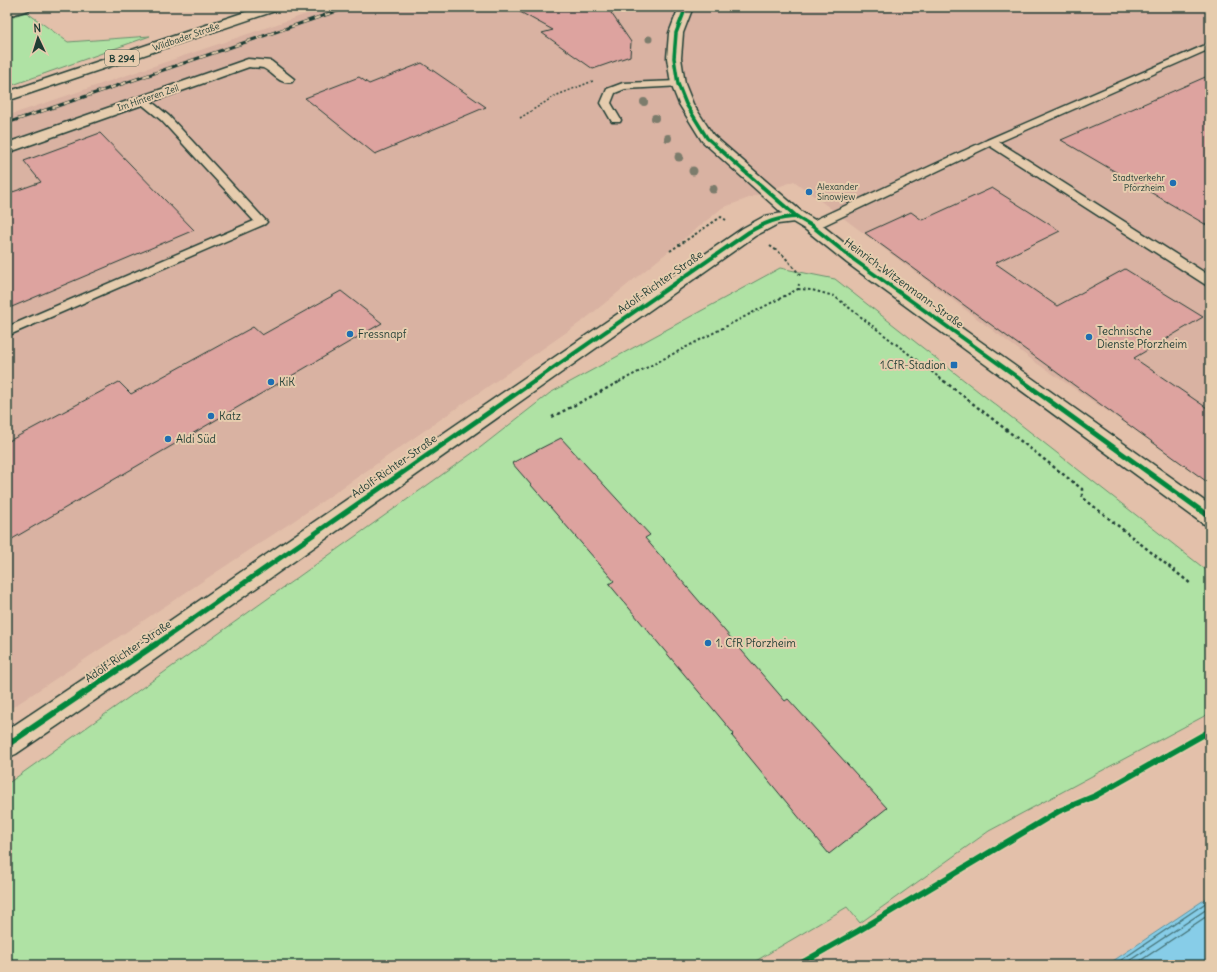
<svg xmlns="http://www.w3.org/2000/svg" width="1217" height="972" font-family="Delius,sans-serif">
<rect width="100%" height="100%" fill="#e3c0aa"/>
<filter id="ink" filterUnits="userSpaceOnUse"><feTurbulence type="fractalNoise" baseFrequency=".025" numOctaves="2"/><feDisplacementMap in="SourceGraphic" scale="8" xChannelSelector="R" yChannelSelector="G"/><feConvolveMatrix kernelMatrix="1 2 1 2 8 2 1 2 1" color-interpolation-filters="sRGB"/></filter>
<g filter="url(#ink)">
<!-- built -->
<polygon fill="#d9b2a2" points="327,7 1210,7 1210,481 1035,362 794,181 722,208 584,320 310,510 7,711 7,116"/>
<!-- green -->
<g fill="#afe2a4" stroke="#67906c">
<polygon points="26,12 68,42 150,36 7,87 7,18"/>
<polygon points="780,268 835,279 1210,573 1210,713 989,831 860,923 847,907 749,965 7,965 7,784 481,447 550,393"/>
</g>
<!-- water -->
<polygon fill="#87cde8" stroke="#5d93a0" points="1210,896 1210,965 1107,965"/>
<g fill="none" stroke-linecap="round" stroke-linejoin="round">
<!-- shore -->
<g stroke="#49777c" stroke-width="1.5">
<polyline points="1114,965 1210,900"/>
<polyline points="1123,965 1210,907"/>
<polyline points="1134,965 1210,914"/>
</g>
</g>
<!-- building -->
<g fill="#dda39f" stroke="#1f3d34">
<polygon points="511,7 607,7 631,42 630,56 593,69 542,33 553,30"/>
<polygon points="422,63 486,107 375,154 305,98 359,77 369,84"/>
<polygon points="1210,75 1210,227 1061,140"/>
<polygon points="100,133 194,230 7,309 7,194 41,182 24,161"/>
<polygon points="992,188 1060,231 995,263 1057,306 1125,269 1203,317 1134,358 1210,410 1210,484 865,233 911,212 922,220"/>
<polygon points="341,291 382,323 7,542 7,442 119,382 131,394 253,327 262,335"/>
<polygon points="561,438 650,535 645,538 785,701 788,699 887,808 829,854 732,736 734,734 609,584 614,581 512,463"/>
</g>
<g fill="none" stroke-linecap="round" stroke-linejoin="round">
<!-- lane casing -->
<g stroke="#1f3d34" stroke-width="3">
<g id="lane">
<polygon points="1210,43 1210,49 999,142 1210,276 1210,286 1206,285 990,146 816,229 808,229 806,226 808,223 987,140"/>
<polygon points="678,81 683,84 682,86 625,89 615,93 611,103 621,120 620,122 612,122 601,103 607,89 623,83"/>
<polygon points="143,97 147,98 169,116 267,222 265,224 7,336 7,327 254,221 161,120 139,102 138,100 139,98"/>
</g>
</g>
<!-- street casing -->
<g stroke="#1f3d34" stroke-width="3">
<g id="street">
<polygon points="10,7 31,7 29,10 7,16 7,8"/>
<path d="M 248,59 L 271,61 L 294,79 L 292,82 C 279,85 274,73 263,68 C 259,67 253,68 249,67 L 7,153 L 7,143 Z"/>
<polygon points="789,212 803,213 806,217 803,221 778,224 755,236 154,660 16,754 7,758 7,730 136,644 743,228 765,216"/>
</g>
</g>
<!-- secondary casing -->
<g stroke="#1f3d34" stroke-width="3">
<polygon id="secondary" points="679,7 693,7 683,33 681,58 685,84 693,104 713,135 803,213 818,222 859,255 1210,505 1210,526 1202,523 847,263 806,230 791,221 702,141 679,104 671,84 667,58 669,33"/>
</g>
<!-- primary casing -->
<g stroke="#1f3d34" stroke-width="3">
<polygon id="primary" points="260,7 280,7 278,10 7,101 7,92"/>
</g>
<!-- path-far2 -->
<polyline stroke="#1f3d34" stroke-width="1.5" stroke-dasharray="2 2" stroke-linecap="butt" points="520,118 555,96 593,81"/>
<!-- path-far1 -->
<g stroke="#1f3d34" stroke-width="2" stroke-dasharray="2.5 2.5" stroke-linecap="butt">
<polyline points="770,246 783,255 801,276"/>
<polyline points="670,251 721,217 726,220"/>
<polyline points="798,289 812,290 834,296 945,382"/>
<polyline points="619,382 798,289 799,284"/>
</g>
<!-- path -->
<g stroke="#1f3d34" stroke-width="2.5" stroke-dasharray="3 3" stroke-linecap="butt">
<polyline points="944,381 1082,489 1082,497 1191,584"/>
<polyline points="552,417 621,381"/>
</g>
<!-- lane -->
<use href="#lane" fill="#e6ccae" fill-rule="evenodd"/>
<!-- street -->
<use href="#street" fill="#e6ccae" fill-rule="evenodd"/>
<!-- secondary -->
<use href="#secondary" fill="#e6ccae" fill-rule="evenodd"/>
<!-- primary -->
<use href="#primary" fill="#e6ccae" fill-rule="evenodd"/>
<!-- rail casing -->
<g stroke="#1f3d34" stroke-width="3">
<polyline id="rail" points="7,123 349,7"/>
</g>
<!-- rail -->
<use href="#rail" stroke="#e6ccae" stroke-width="2" stroke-dasharray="6" stroke-linecap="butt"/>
<!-- cycleway-far3 casing -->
<g stroke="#e6ccae" stroke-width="5">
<polyline id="cycleway-far3" points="686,7 676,33 674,58 678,84 686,104 707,138 744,171"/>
</g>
<!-- cycleway-far2 casing -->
<g stroke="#e6ccae" stroke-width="6">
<g id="cycleway-far2">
<polyline points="743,170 797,217 812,226 853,259 1024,382"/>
<path d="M 533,382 L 749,232 C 765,223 778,217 797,217"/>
</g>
</g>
<!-- cycleway-far1 casing -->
<g stroke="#e6ccae" stroke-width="8">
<g id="cycleway-far1">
<polyline points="1022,381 1210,517"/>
<polyline points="155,645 534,381"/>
</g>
</g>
<!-- cycleway casing -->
<g stroke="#e6ccae" stroke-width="9">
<g id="cycleway">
<polyline points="7,745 156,644"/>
<polyline points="798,965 858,931 1059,811 1095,796 1210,731"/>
</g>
</g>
<!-- cycleway-far3 -->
<use href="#cycleway-far3" stroke="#00873e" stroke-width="3.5"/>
<!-- cycleway-far2 -->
<use href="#cycleway-far2" stroke="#00873e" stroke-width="4"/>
<!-- cycleway-far1 -->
<use href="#cycleway-far1" stroke="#00873e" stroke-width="5"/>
<!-- cycleway -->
<use href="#cycleway" stroke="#00873e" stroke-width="6"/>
</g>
<!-- trees -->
<g fill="#7b7c6c">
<circle cx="649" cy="39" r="3.5"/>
<circle cx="644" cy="102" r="4"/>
<circle cx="655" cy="118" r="4"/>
<circle cx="668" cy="138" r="4"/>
<circle cx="679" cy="157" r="4.5"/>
<circle cx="693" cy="171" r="4.5"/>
<circle cx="713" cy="189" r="4.5"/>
</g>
</g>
<!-- markers -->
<g fill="#1f6fb2" stroke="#e6ccae" stroke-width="1.5">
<circle cx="1173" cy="183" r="4"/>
<circle cx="809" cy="192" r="4"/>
<circle cx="350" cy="334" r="4"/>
<circle cx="1089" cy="337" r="4"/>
<rect x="950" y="361" width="8" height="8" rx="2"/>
<circle cx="271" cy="382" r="4"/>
<circle cx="211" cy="416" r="4"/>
<circle cx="168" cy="439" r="4"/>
<circle cx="708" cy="643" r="4"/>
</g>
<g text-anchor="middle" stroke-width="4" stroke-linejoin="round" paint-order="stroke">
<!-- far-street labels -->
<g font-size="9" fill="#1f3d34" stroke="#e6ccae">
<text transform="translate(186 37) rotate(-19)" y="3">Wildbader Straße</text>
<text transform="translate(148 98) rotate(-19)" y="3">Im Hinteren Zeil</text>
</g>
<!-- far-poi labels -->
<g font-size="9" fill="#1f3d34" stroke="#e6ccae" text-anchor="end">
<text x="1165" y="181">Stadtverkehr<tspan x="1165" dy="10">Pforzheim</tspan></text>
<text x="817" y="190" text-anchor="start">Alexander<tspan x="817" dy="10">Sinowjew</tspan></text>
</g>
<!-- shield labels -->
<rect fill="#e6ccae" stroke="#5b6859" stroke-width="1" x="105" y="50" width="34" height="16" rx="3"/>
<g font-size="10" font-weight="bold" fill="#1f3d34">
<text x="122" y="62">B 294</text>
</g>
<!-- street labels -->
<g font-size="11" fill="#1f3d34" stroke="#e6ccae">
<text transform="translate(660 282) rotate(-35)" y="4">Adolf-Richter-Straße</text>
<text transform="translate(904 283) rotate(36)" y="4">Heinrich-Witzenmann-Straße</text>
<text transform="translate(394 466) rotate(-35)" y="4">Adolf-Richter-Straße</text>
<text transform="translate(128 651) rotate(-34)" y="4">Adolf-Richter-Straße</text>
</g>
<!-- poi labels -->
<g font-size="11" fill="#1f3d34" stroke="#e6ccae" text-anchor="start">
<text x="1097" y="335">Technische<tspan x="1097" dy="13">Dienste Pforzheim</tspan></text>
<text x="358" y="338">Fressnapf</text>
<text x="946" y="369" text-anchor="end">1.CfR-Stadion</text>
<text x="279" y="386">KiK</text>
<text x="219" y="420">Katz</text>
<text x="176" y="443">Aldi Süd</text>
<text x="716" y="647">1. CfR Pforzheim</text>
</g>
</g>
<!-- margin -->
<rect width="1217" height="972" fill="none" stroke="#e6ccae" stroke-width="24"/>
<rect x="12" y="12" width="1193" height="948" fill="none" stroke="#1f3d34" stroke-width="1.5" filter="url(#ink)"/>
<!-- north arrow -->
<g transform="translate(38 38) rotate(356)" stroke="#e6ccae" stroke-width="3" paint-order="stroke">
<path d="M0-3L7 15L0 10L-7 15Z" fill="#1f3d34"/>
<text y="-6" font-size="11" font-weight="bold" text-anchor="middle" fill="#1f3d34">N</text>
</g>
</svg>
